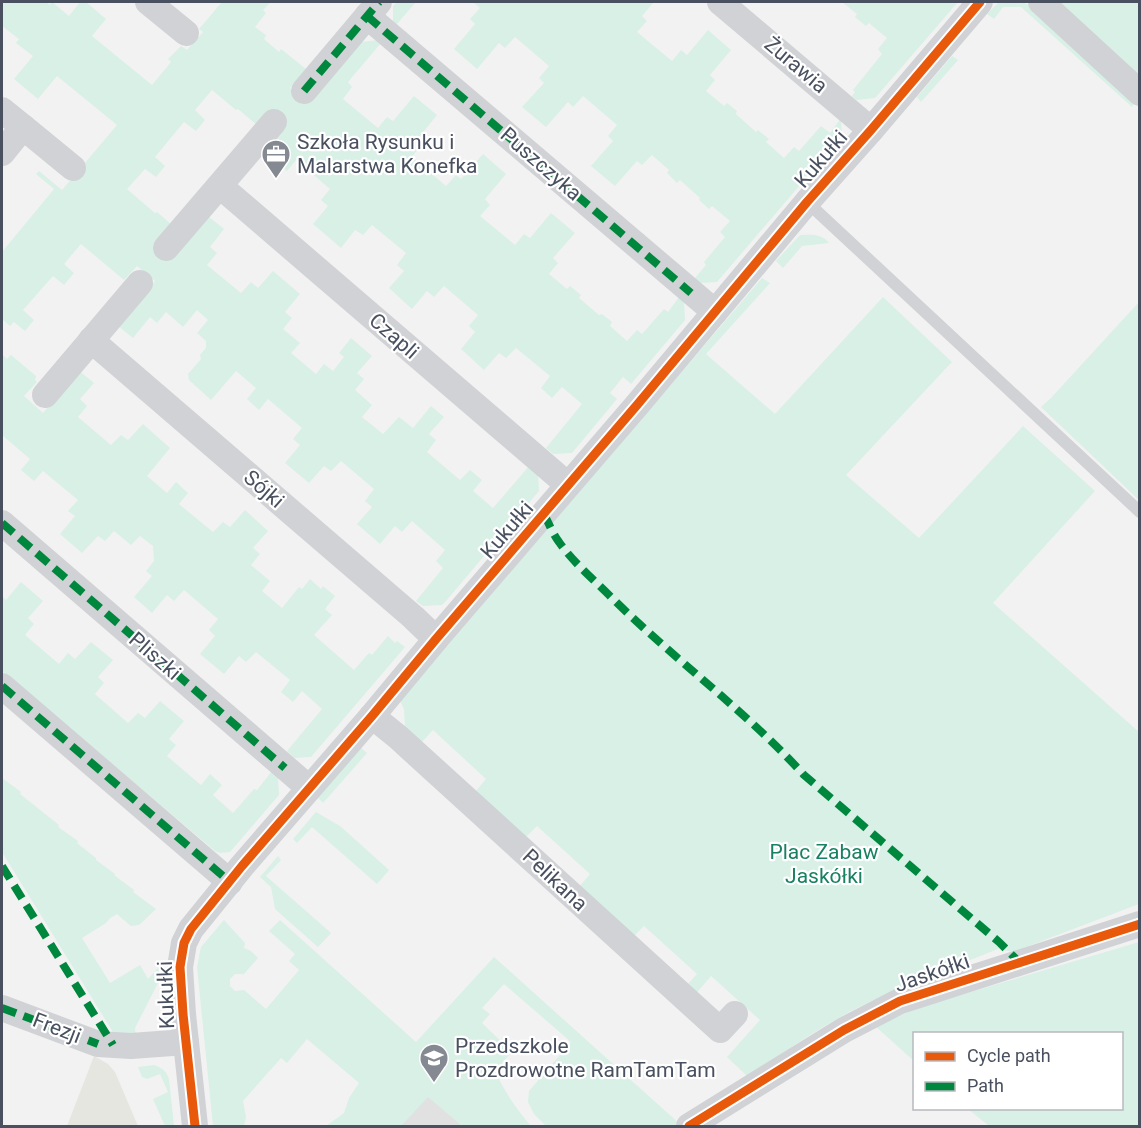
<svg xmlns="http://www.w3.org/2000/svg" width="1141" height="1128" font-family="Roboto,sans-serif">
<rect width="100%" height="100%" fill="#f3f2f2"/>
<!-- commercial -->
<polygon fill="#e6e6e1" points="94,1056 108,1064 115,1072 138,1126 67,1126"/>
<!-- education -->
<polygon fill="#e1e1e2" points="431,1057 509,1126 368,1126"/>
<!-- green -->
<g fill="#d8f0e6">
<polygon points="2,2 46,2 50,5 52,2 69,16 80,2 86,2 106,19 92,36 152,85 171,62 168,59 181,46 187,50 203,32 199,29 222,2 271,2 263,10 266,13 255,27 266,35 264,39 279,52 281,49 306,69 290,88 308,103 361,42 378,40 381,43 348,82 352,87 343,99 378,128 387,117 393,121 414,96 437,115 416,141 421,145 412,157 446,186 456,175 461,179 483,154 506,174 485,199 490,205 480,216 515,245 524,234 530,238 551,213 575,233 553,258 558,263 549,274 567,289 570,286 581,295 579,298 599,315 602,314 612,322 610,326 627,341 637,330 642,334 664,309 668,312 679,297 684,301 685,320 631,384 623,377 610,393 617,399 572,453 553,454 546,448 582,404 562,387 552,398 541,388 550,376 516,348 506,358 499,353 484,370 461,349 475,332 469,326 478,315 444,286 434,297 427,291 412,309 389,288 404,271 397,265 406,253 372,225 363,235 355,230 341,248 313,224 328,206 321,200 330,189 296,160 287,171 265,151 285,129 257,125 238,109 236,110 212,90 195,110 205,120 196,131 184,122 155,157 165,166 156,177 145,169 127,189 155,213 157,212 172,225 156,243 174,258 209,217 223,228 224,229 210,247 217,253 207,265 241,293 251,282 258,288 273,271 300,294 285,312 292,318 283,329 300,343 291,353 316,374 324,364 333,371 344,357 339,353 351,338 372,356 357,373 364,379 355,390 372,405 362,417 383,434 399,417 413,428 431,406 444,417 429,434 436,440 427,452 460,480 470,470 482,480 473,491 493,508 530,465 538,472 539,491 446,601 442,605 423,606 416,601 443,568 436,561 445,550 412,521 402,532 395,526 380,544 357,524 372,507 365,501 374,489 341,461 331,471 324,466 309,483 285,463 300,445 293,439 302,428 268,399 259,410 247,399 256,388 236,371 211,400 189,380 188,374 201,359 200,355 206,348 206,341 197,333 208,320 197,310 183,327 166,312 157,323 150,317 133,338 118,326 155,281 137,266 124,280 81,244 64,264 74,273 64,285 53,276 23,310 34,320 25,331 14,322 10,326 2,319 2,252 54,189 36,174 39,171 62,190 117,125 57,76 38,99 14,79 33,56 16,43 19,39 2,26"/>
<polygon points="397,2 416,2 396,25 393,22 393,6"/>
<polygon points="473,2 654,2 642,16 647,21 637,32 672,61 681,50 687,55 708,30 731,50 710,75 715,80 706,91 724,106 727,103 737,111 736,114 756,132 758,130 769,139 766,142 784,158 794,147 799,151 821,126 830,133 841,118 842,136 717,282 699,283 694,279 706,265 704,262 725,237 720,232 730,221 712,206 709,209 699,200 700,198 680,180 677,183 667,173 669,170 652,155 642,165 637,161 615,186 591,166 613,141 608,136 617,125 583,96 573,107 568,102 546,127 522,107 544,83 539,78 549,66 515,37 505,48 499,43 477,69 454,49 475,24 470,19 480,8"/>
<polygon points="842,2 958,2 875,98 856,100 852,96 855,92 853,90 882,54 878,49 887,38 869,23 866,26 855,17 857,14"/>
<polygon points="999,2 1022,2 1033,7 1135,103 1132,107 1021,7 1003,7 994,19 987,14"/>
<polygon points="1059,2 1139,2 1139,76"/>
<polygon points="952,56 958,60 921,102 917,97"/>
<path d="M 800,235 C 811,235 821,233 829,243 L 802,246 L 783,268 L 776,261 Z"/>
<path d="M 762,278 L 770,283 L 706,354 L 775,414 L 883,297 L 952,362 L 846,475 L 919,538 L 1023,426 L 1095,491 L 993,603 L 1139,732 L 1139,904 L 1013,952 L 998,949 C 948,969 897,987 849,1012 C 814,1031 781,1054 748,1077 L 727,1057 L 760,1020 L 711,976 L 694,996 L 686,986 L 697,974 L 644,926 L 633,937 L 579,887 L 590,874 L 537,826 L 525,838 L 475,792 L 486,779 L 433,730 L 420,744 L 405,728 L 404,709 L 400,701 Z"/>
<polygon points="1139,302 1139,500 1041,407 1051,398"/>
<polygon points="2,354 7,359 11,355 36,376 35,380 37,382 24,396 43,413 78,370 94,383 80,399 87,406 78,417 111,445 121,435 128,440 143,424 170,448 147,476 167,493 176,482 188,493 179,504 213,532 223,522 230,527 245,510 268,531 253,548 260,554 251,565 270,581 262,591 282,608 299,587 302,589 310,579 321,589 323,586 335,596 325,609 332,615 314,635 354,670 369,653 372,655 388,636 395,643 397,641 405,647 311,757 294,758 287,751 322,709 302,691 293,702 281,692 290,680 256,652 246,662 239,656 224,674 200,654 215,636 209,630 218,619 184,590 174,601 167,595 152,613 134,597 152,576 146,571 154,561 153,546 140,536 131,545 114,531 105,541 98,536 82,553 60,534 75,516 68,511 78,500 43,471 34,481 21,470 30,459 2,435"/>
<polygon points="21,582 43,601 28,618 34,624 25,635 59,664 68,653 75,659 91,642 113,660 98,677 104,683 95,694 128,723 138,713 145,718 160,701 184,721 169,739 176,745 167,756 201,785 210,774 222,785 213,795 233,813 254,789 257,790 272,771 278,776 279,795 230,852 220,853 215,851 2,671 2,596 6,600"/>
<polygon points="360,747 367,753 323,803 317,797"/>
<polygon points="2,776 3,777 2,778 21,792 20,794 59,825 58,827 78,841 77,843 96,858 96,860 115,874 114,875 134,890 133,892 156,909 139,925 131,926 117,914 110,918 106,923 82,938 110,983 140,965 148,979 159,967 159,981 135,1028 136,1037 124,1037 113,1032 2,852"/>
<polygon points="316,812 340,826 389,870 377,884 312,827 297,843 293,839"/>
<polygon points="278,856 281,860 266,876 331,933 318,947 275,909 271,887 260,877"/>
<path d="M 224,920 L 245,943 L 244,948 L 251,951 L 258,958 L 243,975 L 242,974 L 235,974 L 230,979 L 230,986 L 235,991 L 244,990 L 266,1009 L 299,970 L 289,961 L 295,954 L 269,931 L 280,920 L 416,1042 L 494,957 L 681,1125 L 678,1126 L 546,1126 L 534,1114 L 528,1102 L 529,1091 L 571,1042 L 504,984 L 482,1008 L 490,1014 L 482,1023 L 512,1052 L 495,1071 C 505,1092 516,1109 531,1126 L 462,1126 L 428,1097 L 401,1126 L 326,1126 L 344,1113 L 349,1098 L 359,1083 L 307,1039 L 287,1063 L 281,1058 L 243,1101 L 246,1117 L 244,1126 L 213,1126 L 197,967 L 201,947 Z"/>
<polygon points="1139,942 1139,1126 989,1126 968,1109 1122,1108 1122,1034 914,1034 914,1061 875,1026 920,1007"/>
<path d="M 154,1065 C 162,1068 166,1070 169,1079 L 174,1126 L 165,1126 L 153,1099 L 168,1092 L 160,1074 L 147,1079 L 142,1077 L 138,1067 Z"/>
</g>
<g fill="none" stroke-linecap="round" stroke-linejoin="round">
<!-- service -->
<polyline stroke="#d1d2d5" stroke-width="12" points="807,202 1140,512"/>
<!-- minor -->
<g stroke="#d1d2d5" stroke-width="26">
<polyline points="148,2 186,33"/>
<polyline points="720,2 871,130"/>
<polyline points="1041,2 1140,93"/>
<polyline points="367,16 715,312"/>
<polyline points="304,91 379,2"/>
<polyline points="2,110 23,127 2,153"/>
<polyline points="23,127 73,168"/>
<polyline points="220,186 568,485"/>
<polyline points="166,248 274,122"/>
<polyline points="91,340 413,617 436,639"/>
<polyline points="45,395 140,283"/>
<polyline points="2,523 309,788"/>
<polyline points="2,686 230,882"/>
<polyline points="372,716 398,737 720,1030 735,1014"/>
<polyline points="2,1008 98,1044 131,1046 186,1042"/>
<polyline points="195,1126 183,1014 180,967 184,943 191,929 242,866 372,716 436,639 637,405 807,202 871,130 980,2"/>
<polyline points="689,1126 844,1030 900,1001 1140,924"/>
</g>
<!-- quiet -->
<g stroke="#00873e" stroke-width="8" stroke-dasharray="15 8" stroke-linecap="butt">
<polyline points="367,16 691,293"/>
<polyline points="304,91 379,2"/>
<path d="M 544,514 C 549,524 553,534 559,542 C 573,562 592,578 609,595 C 672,658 744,709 804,775 L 999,942 L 1020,963"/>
<polyline points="2,523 285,768"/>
<polyline points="2,686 230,882"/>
<polyline points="2,866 113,1045"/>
<polyline points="2,1008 98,1044"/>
</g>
<!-- cycleway casing -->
<g stroke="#fff" stroke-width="13">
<g id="cycleway">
<polyline points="195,1126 183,1014 180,967 184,943 191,929 242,866 372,716 436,639 637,405 807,202 871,130 980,2"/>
<polyline points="689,1126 844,1030 900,1001 1140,924"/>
</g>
</g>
<!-- cycleway -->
<use href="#cycleway" stroke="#e8590c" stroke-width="9"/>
</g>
<!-- icons -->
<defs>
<g id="office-pin" transform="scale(1.5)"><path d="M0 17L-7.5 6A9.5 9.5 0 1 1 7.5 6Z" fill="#848992" stroke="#fff"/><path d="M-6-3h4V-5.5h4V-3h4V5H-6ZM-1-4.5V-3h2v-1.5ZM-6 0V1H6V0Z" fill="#fff"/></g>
<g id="school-pin" transform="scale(1.5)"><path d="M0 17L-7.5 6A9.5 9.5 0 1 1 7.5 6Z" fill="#848992" stroke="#fff"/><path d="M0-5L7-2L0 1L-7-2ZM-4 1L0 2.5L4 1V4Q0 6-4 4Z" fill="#fff"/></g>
</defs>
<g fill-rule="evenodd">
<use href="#office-pin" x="276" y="154"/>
<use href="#school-pin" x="434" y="1058"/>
</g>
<g text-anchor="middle" stroke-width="4.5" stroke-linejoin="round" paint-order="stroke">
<!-- street labels -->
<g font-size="21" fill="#49505f" stroke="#fff">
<text transform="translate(796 65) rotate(40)" y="7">Żurawia</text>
<text transform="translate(821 159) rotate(-49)" y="7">Kukułki</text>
<text transform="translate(541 164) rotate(41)" y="7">Puszczyka</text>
<text transform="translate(394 336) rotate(41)" y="7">Czapli</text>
<text transform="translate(264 489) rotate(41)" y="7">Sójki</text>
<text transform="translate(507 530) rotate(-49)" y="7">Kukułki</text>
<text transform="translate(155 656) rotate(41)" y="7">Pliszki</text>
<text transform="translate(555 880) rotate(43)" y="7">Pelikana</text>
<text transform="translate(932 973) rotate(-19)" y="7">Jaskółki</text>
<text transform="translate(166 995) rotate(-92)" y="7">Kukułki</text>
<text transform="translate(57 1028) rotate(21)" y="7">Frezji</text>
</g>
<!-- poi labels -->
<g font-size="21" fill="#49505f" stroke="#fff" text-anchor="start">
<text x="297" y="149">Szkoła Rysunku i<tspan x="297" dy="24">Malarstwa Konefka</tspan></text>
<text x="455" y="1053">Przedszkole<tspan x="455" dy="24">Prozdrowotne RamTamTam</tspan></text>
</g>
<!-- park labels -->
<g font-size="21" fill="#198163" stroke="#fff">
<text x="824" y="859">Plac Zabaw<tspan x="824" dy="24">Jaskółki</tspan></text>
</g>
</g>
<!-- border -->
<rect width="1141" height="1128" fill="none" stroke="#49505f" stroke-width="6"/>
<!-- legend -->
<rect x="913" y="1032" width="210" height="78" fill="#ffffff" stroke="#b6b9bf" stroke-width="1.5"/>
<rect x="925" y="1052" width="30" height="9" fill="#e8590c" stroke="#b6b9bf" stroke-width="1.5"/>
<text x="967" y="1062" font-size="18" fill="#49505f">Cycle path</text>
<rect x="925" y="1082" width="30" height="9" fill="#00873e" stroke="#b6b9bf" stroke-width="1.5"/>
<text x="967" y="1092" font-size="18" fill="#49505f">Path</text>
</svg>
